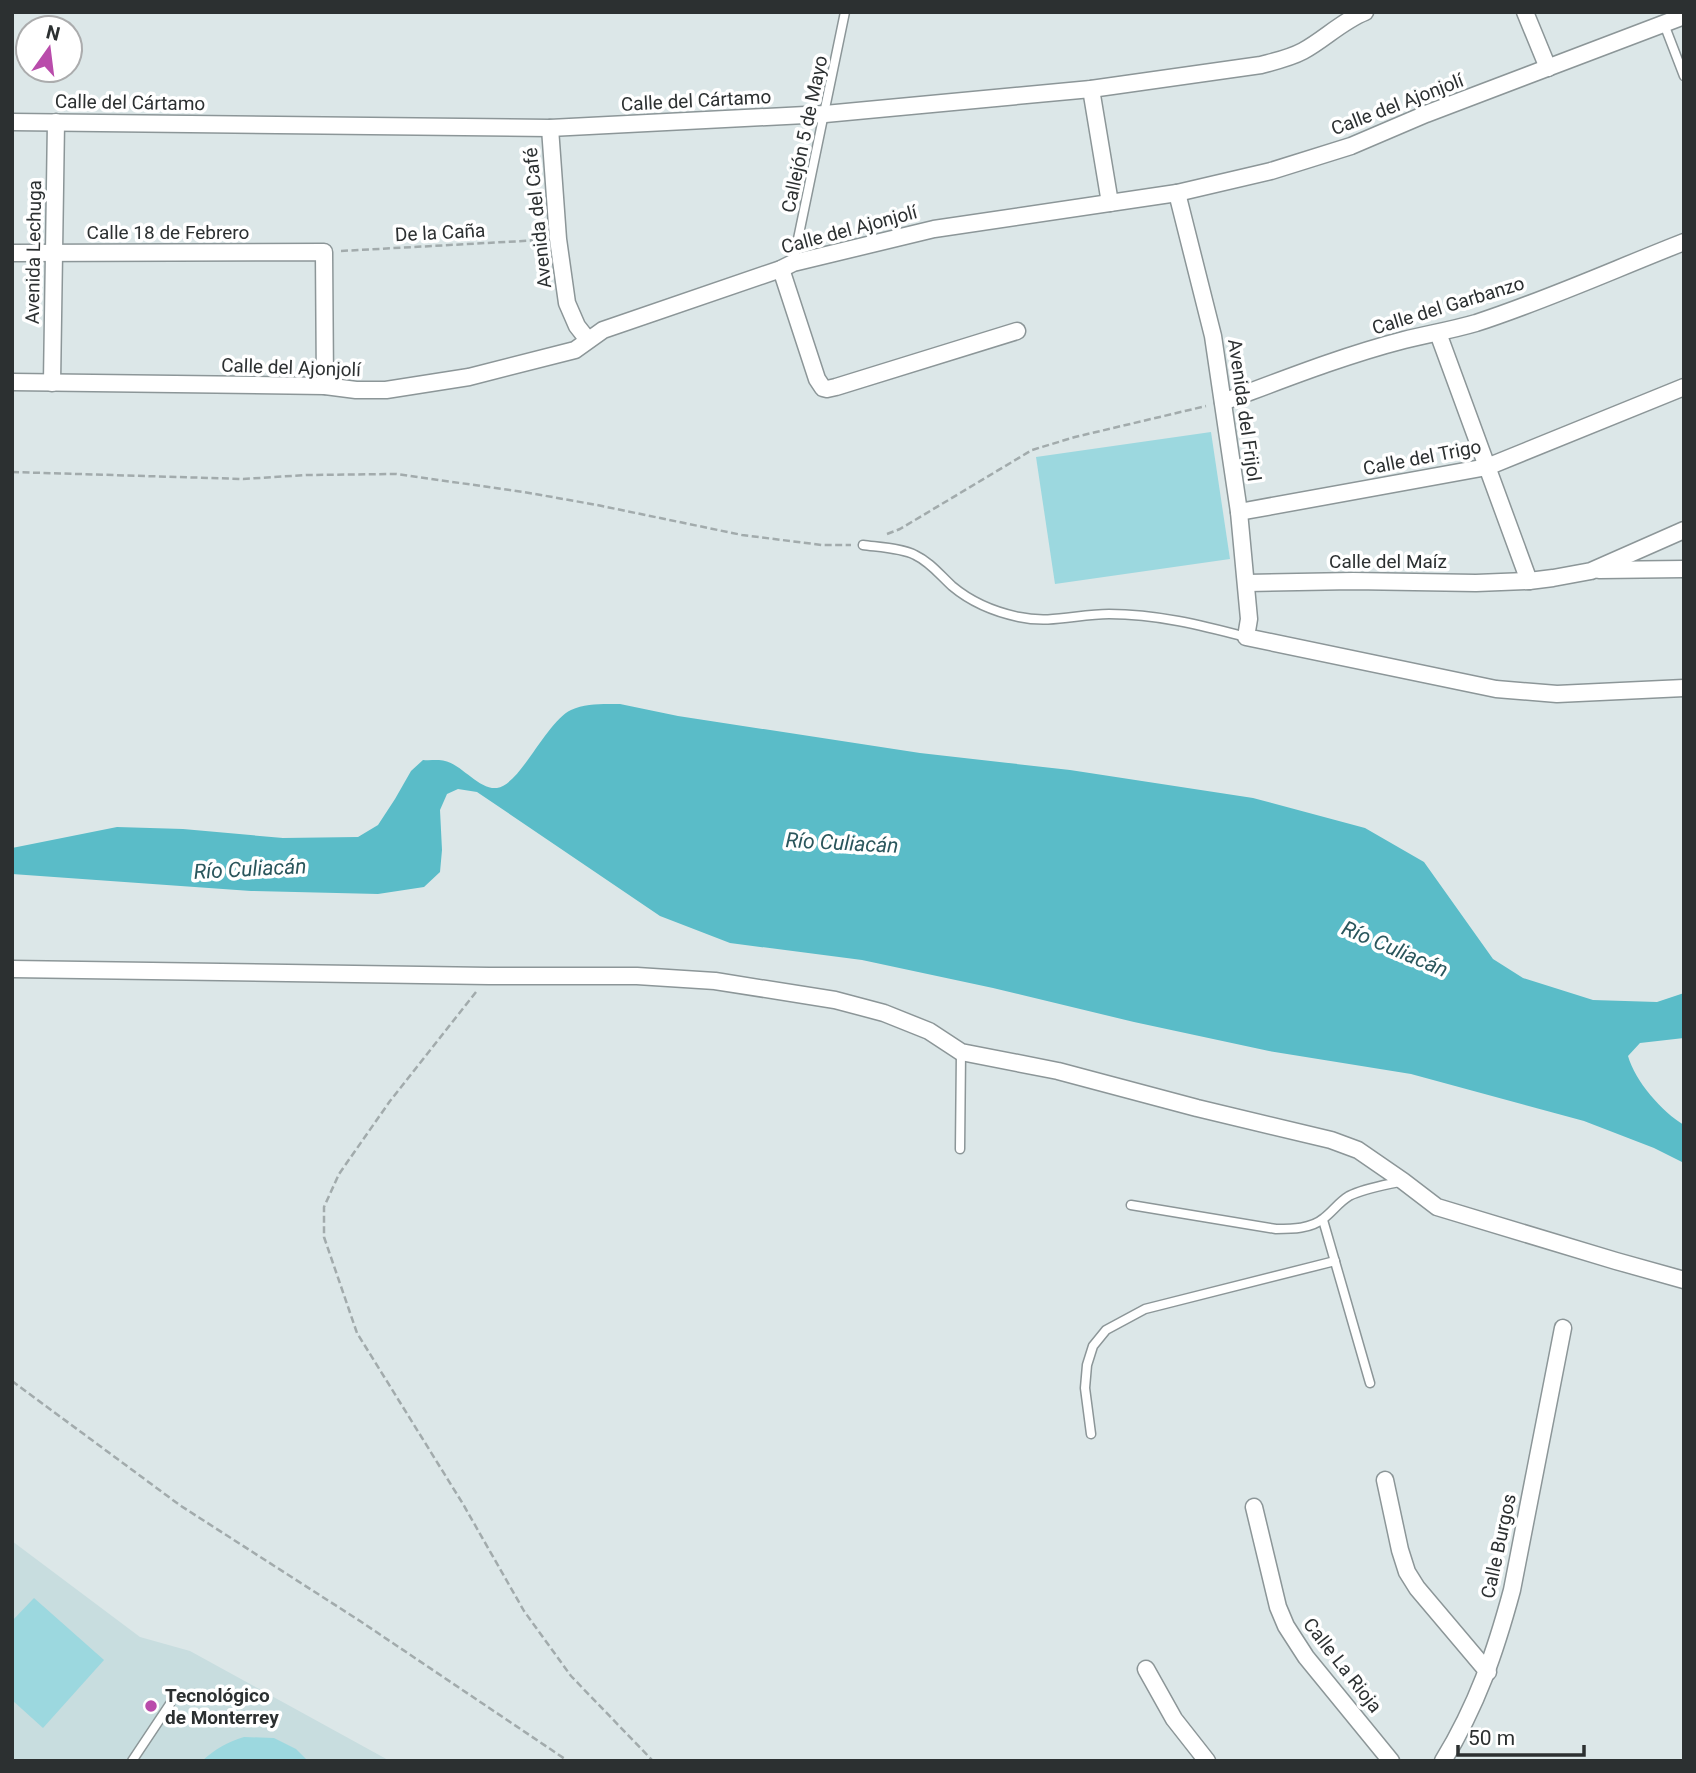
<svg xmlns="http://www.w3.org/2000/svg" width="1696" height="1773" font-family="Roboto,sans-serif">
<rect width="100%" height="100%" fill="#dce7e8"/>
<!-- built -->
<polygon fill="#c8dddf" points="12,1541 140,1637 190,1651 390,1761 12,1761"/>
<!-- green -->
<g fill="#9cd8df">
<polygon points="1211,432 1230,559 1055,584 1036,457"/>
<polygon points="34,1598 104,1660 43,1728 12,1700 12,1621"/>
<path d="M 244,1737 L 274,1738 L 296,1749 L 308,1761 L 202,1761 C 215,1749 227,1742 244,1737 Z"/>
</g>
<!-- water -->
<path fill="#5abcc8" d="M 620,704 L 678,716 L 920,753 L 1070,770 L 1253,798 L 1365,828 L 1424,862 L 1493,959 L 1523,978 L 1593,1000 L 1657,1002 L 1684,993 L 1684,1038 L 1640,1043 L 1628,1056 C 1635,1081 1662,1112 1684,1125 L 1684,1163 L 1654,1148 L 1584,1121 L 1411,1074 L 1269,1051 L 1134,1022 L 993,988 L 862,960 L 730,943 L 660,916 L 477,792 L 458,789 L 447,794 L 440,810 L 442,850 L 440,872 L 424,887 L 378,894 L 251,891 L 12,874 L 12,848 L 117,827 L 183,829 L 283,838 L 358,837 L 378,825 L 395,799 L 411,771 L 423,760 C 430,761 438,759 445,761 C 461,764 479,790 497,788 C 520,785 546,722 571,710 C 586,703 603,704 620,704 Z"/>
<g fill="none" stroke-linecap="round" stroke-linejoin="round">
<!-- service casing -->
<g stroke="#8c9698" stroke-width="11">
<g id="service">
<polyline points="1664,24 1684,76"/>
<polyline points="793,263 845,12"/>
<path d="M 863,545 C 877,547 902,548 915,555 C 930,562 940,575 952,586 C 971,602 995,612 1019,617 C 1051,624 1078,614 1109,614 C 1156,614 1201,625 1246,637"/>
<polyline points="960,1149 961,1052"/>
<path d="M 1131,1205 L 1276,1229 C 1292,1229 1311,1229 1324,1218 C 1333,1211 1339,1202 1349,1196 C 1365,1188 1386,1185 1403,1181"/>
<polyline points="1323,1220 1370,1383"/>
<polyline points="1091,1434 1085,1388 1087,1365 1093,1346 1106,1330 1145,1309 1335,1261"/>
<polyline points="132,1761 170,1704"/>
</g>
</g>
<!-- minor casing -->
<g stroke="#8c9698" stroke-width="19">
<g id="minor">
<polyline points="1525,12 1548,68"/>
<polyline points="1091,89 1110,203"/>
<path d="M 12,122 L 550,128 L 825,114 L 1091,89 L 1261,65 C 1276,61 1290,58 1303,51 C 1325,39 1342,21 1365,12"/>
<polyline points="550,128 558,239 567,303 577,326 588,340"/>
<polyline points="1177,193 1213,336 1239,512 1249,619 1246,637 1496,689 1557,694 1684,688"/>
<polyline points="12,253 324,252 325,386"/>
<polyline points="781,269 817,379 823,388 827,389 836,387 1017,331"/>
<polyline points="1438,333 1529,581"/>
<polyline points="12,382 325,386 356,390 386,390 469,377 575,350 603,330 781,269 793,263 934,229 1177,193 1271,171 1351,146 1426,114 1684,16"/>
<polyline points="52,383 56,122"/>
<path d="M 1223,402 C 1282,380 1342,356 1404,340 C 1428,334 1452,330 1476,323 C 1547,300 1615,269 1684,242"/>
<polyline points="1239,512 1487,467 1684,387"/>
<polyline points="1599,570 1684,569"/>
<polyline points="1247,583 1353,581 1476,583 1529,581 1553,578 1591,571 1684,530"/>
<polyline points="12,969 489,976 637,976 715,981 835,1000 884,1013 929,1031 961,1052 1058,1071 1197,1108 1331,1140 1358,1150 1403,1181 1437,1207 1616,1261 1684,1280"/>
<polyline points="1385,1480 1400,1550 1407,1572 1417,1588 1488,1672"/>
<polyline points="1254,1507 1278,1607 1286,1626 1306,1657 1391,1761"/>
<polyline points="1146,1669 1174,1719 1207,1761"/>
<path d="M 1443,1761 C 1477,1705 1495,1653 1512,1590 L 1563,1328"/>
</g>
</g>
<!-- path -->
<g stroke="#a2abac" stroke-width="2.5" stroke-dasharray="7 3.5" stroke-linecap="butt">
<polyline points="341,251 541,240"/>
<polyline points="12,472 243,479 306,475 396,474 524,492 597,505 742,535 822,545 851,545"/>
<polyline points="887,534 900,529 1032,450 1075,437 1206,406"/>
<polyline points="476,992 390,1101 339,1174 324,1207 324,1237 357,1333 463,1504 524,1611 571,1676 653,1761"/>
<polyline points="12,1381 181,1506 360,1621 568,1761"/>
</g>
<!-- service -->
<use href="#service" stroke="#fff" stroke-width="8"/>
<!-- minor -->
<use href="#minor" stroke="#fff" stroke-width="16"/>
</g>
<!-- markers -->
<circle fill="#b94cab" stroke="#fff" stroke-width="2.5" cx="151" cy="1706" r="7"/>
<g text-anchor="middle" stroke-width="7" stroke-linejoin="round" paint-order="stroke">
<!-- street labels -->
<g font-size="19" fill="#2c3031" stroke="#fff">
<text transform="translate(696 100) rotate(-3)" y="7">Calle del Cártamo</text>
<text transform="translate(130 102) rotate(1)" y="7">Calle del Cártamo</text>
<text transform="translate(1397 104) rotate(-21)" y="7">Calle del Ajonjolí</text>
<text transform="translate(804 134) rotate(-78)" y="7">Callejón 5 de Mayo</text>
<text transform="translate(537 218) rotate(-96)" y="7">Avenida del Café</text>
<text transform="translate(849 229) rotate(-15)" y="7">Calle del Ajonjolí</text>
<text x="168" y="239">Calle 18 de Febrero</text>
<text transform="translate(440 232) rotate(-3)" y="7">De la Caña</text>
<text transform="translate(33 252) rotate(-89)" y="7">Avenida Lechuga</text>
<text transform="translate(1448 305) rotate(-17)" y="7">Calle del Garbanzo</text>
<text transform="translate(291 367) rotate(2)" y="7">Calle del Ajonjolí</text>
<text transform="translate(1245 410) rotate(82)" y="7">Avenida del Frijol</text>
<text transform="translate(1422 457) rotate(-11)" y="7">Calle del Trigo</text>
<text x="1388" y="568">Calle del Maíz</text>
<text transform="translate(1498 1546) rotate(-78)" y="7">Calle Burgos</text>
<text transform="translate(1343 1665) rotate(52)" y="7">Calle La Rioja</text>
</g>
<!-- poi labels -->
<g font-size="19" font-weight="bold" fill="#2c3031" stroke="#fff" text-anchor="start">
<text x="165" y="1702">Tecnológico<tspan x="165" dy="22">de Monterrey</tspan></text>
</g>
<!-- water labels -->
<g font-size="21" font-style="italic" fill="#2a565c" stroke="#fff">
<text transform="translate(842 843) rotate(3)" y="7">Río Culiacán</text>
<text transform="translate(250 869) rotate(-3)" y="7">Río Culiacán</text>
<text transform="translate(1395 949) rotate(23)" y="7">Río Culiacán</text>
</g>
</g>
<!-- border -->
<rect width="1696" height="1773" fill="none" stroke="#2c3031" stroke-width="28"/>
<!-- north arrow -->
<g transform="translate(49 49) rotate(14)"><circle r="33" fill="#ffffff" stroke="#abacad" stroke-width="2"/>
<path d="M0-5L12 26L0 18L-12 26Z" fill="#b94cab"/>
<text y="-10" font-size="19" font-weight="bold" text-anchor="middle" fill="#2c3031">N</text>
</g>
<!-- scale -->
<path d="M1458 1745v10h126v-10" fill="none" stroke="#2c3031" stroke-width="3.5"/>
<text x="1468" y="1745" font-size="21" fill="#2c3031" stroke="#ffffff" stroke-width="5" paint-order="stroke">50 m</text>
</svg>
